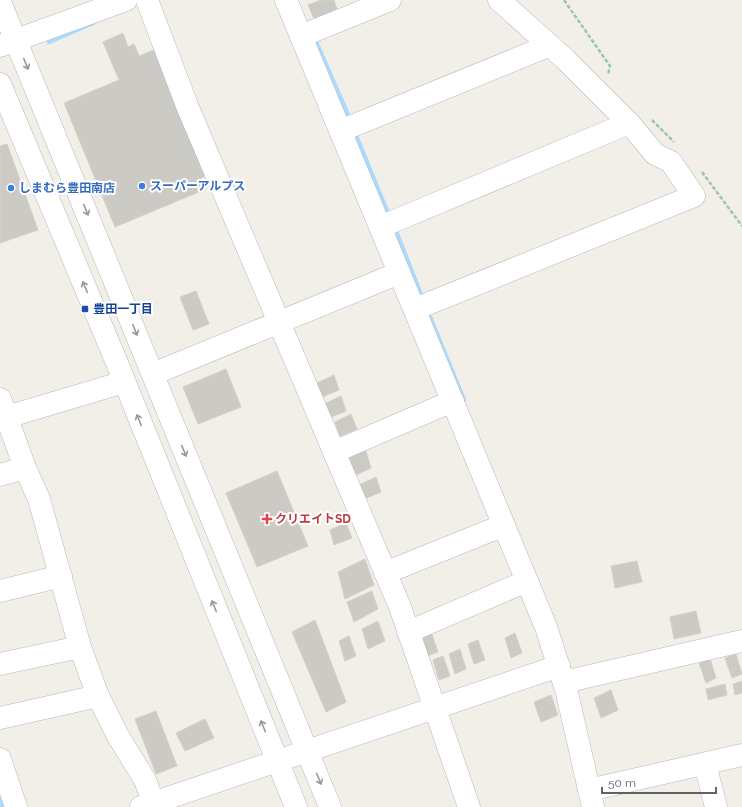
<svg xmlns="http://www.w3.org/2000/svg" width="742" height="807" font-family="Raleway,'Noto Sans JP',sans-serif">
<rect width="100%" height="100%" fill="#f1efe8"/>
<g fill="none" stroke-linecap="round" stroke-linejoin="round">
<!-- stream -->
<g stroke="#aadaff" stroke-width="4.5">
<polyline points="49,42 93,23"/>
<polyline points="316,42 348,115"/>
<polyline points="355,133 387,211"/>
<polyline points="396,231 421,295"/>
<polyline points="430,317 464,400"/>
<polyline points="0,800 2,807"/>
</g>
</g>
<!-- building -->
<g fill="#cccac5" stroke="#d6d1c6">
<polygon points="321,0 334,0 338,12 315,21 308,5"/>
<polygon points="123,33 128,47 134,44 139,56 154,50 206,176 201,178 206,189 115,227 64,103 119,80 103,42"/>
<polygon points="7,144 38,230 0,243 0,146"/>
<polygon points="196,291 209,324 193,330 180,297"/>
<polygon points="226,369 241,407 198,424 183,387"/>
<polygon points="334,375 339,390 322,397 317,383"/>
<polygon points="341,396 346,411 329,418 324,404"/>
<polygon points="351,414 357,429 340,436 335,422"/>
<polygon points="365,448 371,468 354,476 348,456"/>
<polygon points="277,471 308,546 257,567 226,493"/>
<polygon points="376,477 381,492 364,499 359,485"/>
<polygon points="346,523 352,538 334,545 330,530"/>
<polygon points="365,559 374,585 345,599 338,572"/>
<polygon points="637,561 642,582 615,588 611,566"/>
<polygon points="372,591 378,609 354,622 347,602"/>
<polygon points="696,611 701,633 674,639 670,617"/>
<polygon points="315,620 346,702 326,712 292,632"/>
<polygon points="378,621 385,641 368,649 362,629"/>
<polygon points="431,632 438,652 427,656 421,636"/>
<polygon points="515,633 522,653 511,658 505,638"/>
<polygon points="349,636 356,656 345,661 339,641"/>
<polygon points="478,640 485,660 474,664 468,644"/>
<polygon points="460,649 466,669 455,674 449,654"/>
<polygon points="736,654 742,674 732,678 725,658"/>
<polygon points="443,656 450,676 439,680 433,660"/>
<polygon points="710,658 716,678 706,683 699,663"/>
<polygon points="742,681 742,693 735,695 733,684"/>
<polygon points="725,684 727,695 708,700 706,689"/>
<polygon points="611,690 618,710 601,718 594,698"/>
<polygon points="551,695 558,715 541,722 534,702"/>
<polygon points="156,711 177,766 156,774 135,719"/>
<polygon points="205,719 214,738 185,751 176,733"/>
</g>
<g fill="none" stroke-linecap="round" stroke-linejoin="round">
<!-- minor casing -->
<g stroke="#b5b8bc" stroke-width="23">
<g id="minor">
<polyline points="147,0 188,108 400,607 469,807"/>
<polyline points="286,0 546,627 567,693 593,807"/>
<polyline points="0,2 330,807"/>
<polyline points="301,36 390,0"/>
<polyline points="0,46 126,0"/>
<polyline points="0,84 117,363 296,807"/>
<polyline points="340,131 548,46"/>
<polyline points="380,227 629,123"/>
<polyline points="415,309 694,196 671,162 655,154 629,123 566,60 499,0"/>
<polyline points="153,374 399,273"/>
<polyline points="0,399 25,468 39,499 80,647 98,696 118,736 145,780 155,807"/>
<polyline points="0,419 124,382"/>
<polyline points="334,452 453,401"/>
<polyline points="0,475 25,468"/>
<polyline points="385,573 504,525"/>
<polyline points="0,591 61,576"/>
<polyline points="408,632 527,581"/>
<polyline points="0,664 80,647"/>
<polyline points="564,682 742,641"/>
<polyline points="0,718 98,696"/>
<polyline points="0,759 16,807"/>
<polyline points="705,764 716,807"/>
<polyline points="589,790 742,755"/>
<polyline points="141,807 559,666"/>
</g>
</g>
<!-- path -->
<g stroke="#9cc7a9" stroke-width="2.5" stroke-dasharray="4 2" stroke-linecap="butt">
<polyline points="564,0 610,66 608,75"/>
<polyline points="652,120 674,142"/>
<polyline points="702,172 742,226"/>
</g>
<!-- minor -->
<use href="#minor" stroke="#fff" stroke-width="22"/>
</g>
<!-- one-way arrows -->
<defs><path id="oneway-shaft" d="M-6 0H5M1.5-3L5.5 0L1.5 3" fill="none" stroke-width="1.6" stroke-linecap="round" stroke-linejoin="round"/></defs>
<g stroke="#979a9d">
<use href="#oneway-shaft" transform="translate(26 64) rotate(68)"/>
<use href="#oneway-shaft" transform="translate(86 210) rotate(68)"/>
<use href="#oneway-shaft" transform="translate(85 287) rotate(-113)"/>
<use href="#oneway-shaft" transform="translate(135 330) rotate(68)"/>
<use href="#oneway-shaft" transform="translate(139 420) rotate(-112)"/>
<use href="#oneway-shaft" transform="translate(184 451) rotate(68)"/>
<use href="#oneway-shaft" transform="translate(214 606) rotate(-112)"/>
<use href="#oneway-shaft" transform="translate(263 726) rotate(-112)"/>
<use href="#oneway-shaft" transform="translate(319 779) rotate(68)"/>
</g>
<!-- markers -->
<g fill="#3f7fe0" stroke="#fff" stroke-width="1.5">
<circle cx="142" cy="186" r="4"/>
<circle cx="11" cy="188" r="4"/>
</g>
<rect fill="#1a4fb4" stroke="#fff" stroke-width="1.5" x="81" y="305" width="8" height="8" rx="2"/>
<path fill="#e0444e" stroke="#fff" stroke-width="1.5" d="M265 513h4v4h4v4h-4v4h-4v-4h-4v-4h4z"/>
<g text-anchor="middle" stroke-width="4" stroke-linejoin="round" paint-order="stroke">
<!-- shop labels -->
<g font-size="12" font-weight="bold" fill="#366cbe" stroke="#fff" text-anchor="start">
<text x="150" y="190">スーパーアルプス</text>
<text x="19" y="192">しまむら豊田南店</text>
</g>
<!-- transit labels -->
<g font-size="12" font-weight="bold" fill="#164399" stroke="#fff" text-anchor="start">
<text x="93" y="313">豊田一丁目</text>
</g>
<!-- health labels -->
<g font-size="12" font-weight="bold" fill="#be3a42" stroke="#fff" text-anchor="start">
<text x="275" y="523">クリエイトSD</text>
</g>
</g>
<!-- scale -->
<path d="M602 787v6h114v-6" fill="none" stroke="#5f6368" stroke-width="2"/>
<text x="608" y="787" font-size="12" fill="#5f6368" stroke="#ffffff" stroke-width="3" paint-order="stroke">50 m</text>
</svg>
